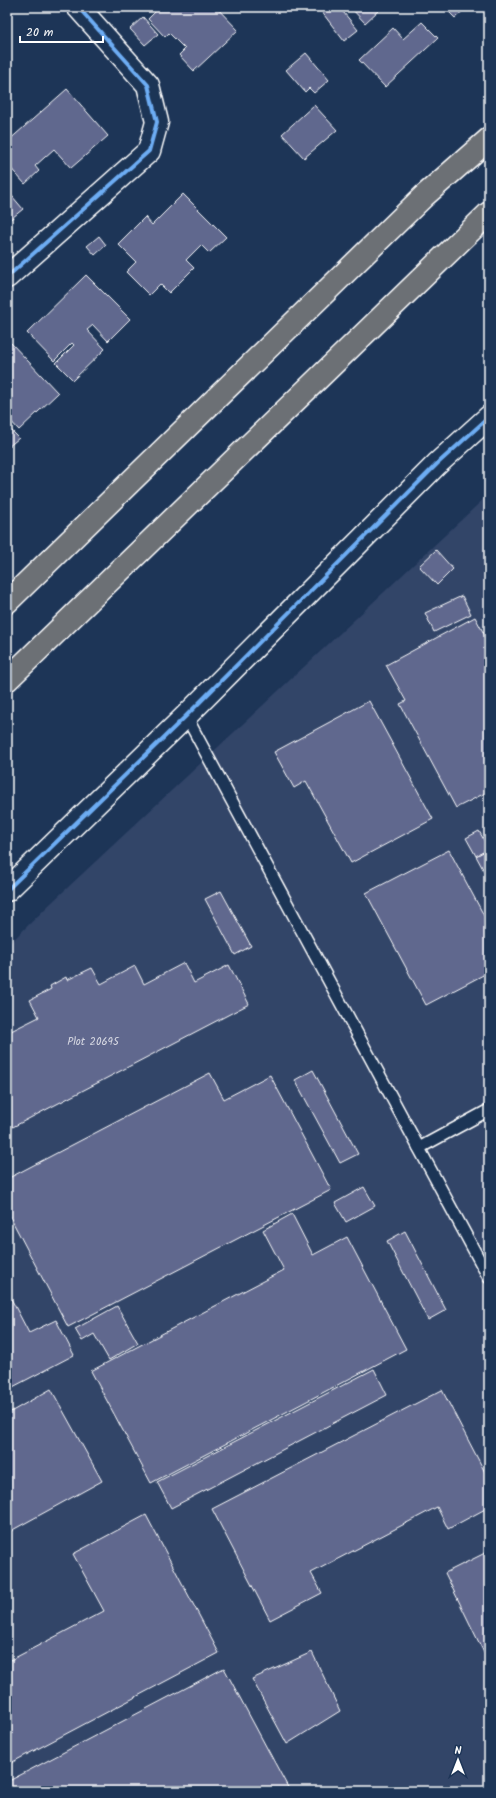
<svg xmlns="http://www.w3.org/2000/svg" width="496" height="1798" font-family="Kalam,sans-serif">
<rect width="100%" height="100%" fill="#1d3557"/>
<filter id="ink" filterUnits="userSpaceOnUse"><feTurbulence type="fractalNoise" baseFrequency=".025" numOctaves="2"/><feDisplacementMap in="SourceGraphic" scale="8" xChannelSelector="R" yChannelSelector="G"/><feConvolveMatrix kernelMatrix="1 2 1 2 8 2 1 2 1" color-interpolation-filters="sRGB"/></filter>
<g filter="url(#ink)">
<!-- built -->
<polygon fill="#314468" points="489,494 489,1791 7,1791 7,946 50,904"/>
<!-- building -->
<g fill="#60678e" stroke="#fff">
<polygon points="160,7 216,7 238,30 194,71 179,55 185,49 169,33 165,37 148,19"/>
<polygon points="318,7 339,7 358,30 344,41"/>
<polygon points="350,7 376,7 378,11 365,23"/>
<polygon points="444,7 467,7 455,18"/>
<polygon points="143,17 158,34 145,45 130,29"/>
<polygon points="422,22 438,38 385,87 359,60 393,28 403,39"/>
<polygon points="306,53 329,80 314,93 309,88 305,92 286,70"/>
<polygon points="67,89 108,136 71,168 54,149 35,166 39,171 25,184 7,164 7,142"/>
<polygon points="314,105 337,130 304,158 282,134"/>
<polygon points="7,190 23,209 7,222"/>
<polygon points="183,194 226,237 209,253 201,245 186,260 194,268 169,293 160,284 149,295 126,272 136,262 118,244 145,217 152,225"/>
<polygon points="99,236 106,245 95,255 87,246"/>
<polygon points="86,275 130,319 108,341 93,325 87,330 105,349 73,380 56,363 74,345 72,343 54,361 27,333"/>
<polygon points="11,343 58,393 19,430 7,417 7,347"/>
<polygon points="7,426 19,438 7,448"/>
<polygon points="436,550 453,569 437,585 419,566"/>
<polygon points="462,596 471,614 434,632 425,613"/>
<polygon points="475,617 489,643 489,791 456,808 400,704 406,701 386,665"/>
<polygon points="369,701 433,819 351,863 306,781 294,788 274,752"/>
<polygon points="479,831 489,849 476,856 466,838"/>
<polygon points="489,849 489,880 476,856"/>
<polygon points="449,850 489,925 489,972 426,1005 366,893"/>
<polygon points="221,891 251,946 235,955 205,899"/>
<polygon points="184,963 194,983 229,965 249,1004 7,1130 7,1055 10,1054 7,1048 7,1033 39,1017 30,1000 51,989 50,986 66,977 67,980 92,968 101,984 135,966 144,984"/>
<polygon points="313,1070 358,1154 340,1163 295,1080"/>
<polygon points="210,1073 224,1099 270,1075 331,1190 68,1327 7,1211 7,1179"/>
<polygon points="364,1187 375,1206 346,1222 335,1203"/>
<polygon points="292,1214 313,1255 347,1237 406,1349 151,1483 91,1371 284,1270 263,1230"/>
<polygon points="405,1231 446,1310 428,1320 387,1241"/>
<polygon points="7,1291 29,1333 56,1320 74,1355 7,1390"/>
<polygon points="117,1306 138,1343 109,1360 94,1334 82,1341 75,1329"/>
<polygon points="374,1369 387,1395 171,1508 157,1482"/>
<polygon points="51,1389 102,1481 7,1533 7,1414"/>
<polygon points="442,1390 489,1480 489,1507 448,1529 437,1507 311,1573 322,1593 270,1620 212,1509"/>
<polygon points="146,1515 219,1653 7,1765 7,1662 104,1611 73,1554"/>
<polygon points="489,1551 489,1663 445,1573"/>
<polygon points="312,1652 340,1711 287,1744 252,1679"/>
<polygon points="224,1668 290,1791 7,1791 7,1782"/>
</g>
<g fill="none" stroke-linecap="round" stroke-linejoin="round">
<!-- lane casing -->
<g stroke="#fff" stroke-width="14">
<g id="lane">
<polyline points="186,716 489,1278"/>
<polyline points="419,1148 489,1110"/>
</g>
</g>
<!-- street casing -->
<g stroke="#fff" stroke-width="25">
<g id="street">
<polyline points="7,277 149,151 157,122 148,85 78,7"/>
<polyline points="7,890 186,716 437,464 489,417"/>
</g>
</g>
<!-- highway casing -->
<g stroke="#fff" stroke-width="25">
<g id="highway">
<polyline points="7,602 424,196 489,139"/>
<polyline points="7,680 489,213"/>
</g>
</g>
<!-- lane -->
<use href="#lane" stroke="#1d3557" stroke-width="11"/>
<!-- street -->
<use href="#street" stroke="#1d3557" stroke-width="22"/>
<!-- highway -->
<use href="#highway" stroke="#6c6f75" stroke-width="22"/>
<!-- cycleway casing -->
<g stroke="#1d3557" stroke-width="6">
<g id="cycleway">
<polyline points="7,277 149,151 157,122 148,85 78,7"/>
<polyline points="7,890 186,716 437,464 489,417"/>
</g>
</g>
<!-- cycleway -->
<use href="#cycleway" stroke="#6dadf4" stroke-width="4"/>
</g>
</g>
<g text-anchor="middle" stroke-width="4" stroke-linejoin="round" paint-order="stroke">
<!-- number labels -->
<g font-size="11" fill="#d7d9e3">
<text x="93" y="1045">Plot 20695</text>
</g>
</g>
<!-- margin -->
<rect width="496" height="1798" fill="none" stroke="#1d3557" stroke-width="24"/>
<rect x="12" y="12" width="472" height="1774" fill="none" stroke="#fff" stroke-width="1.5" filter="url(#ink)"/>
<!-- north arrow -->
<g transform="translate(458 1760)" stroke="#1d3557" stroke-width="3" paint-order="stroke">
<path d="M0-3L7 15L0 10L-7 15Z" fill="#ffffff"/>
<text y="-6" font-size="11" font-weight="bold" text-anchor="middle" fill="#ffffff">N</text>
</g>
<!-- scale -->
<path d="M20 36v6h83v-6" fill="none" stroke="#ffffff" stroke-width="2"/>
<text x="26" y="36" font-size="12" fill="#ffffff" stroke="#1d3557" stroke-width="3" paint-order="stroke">20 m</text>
</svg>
